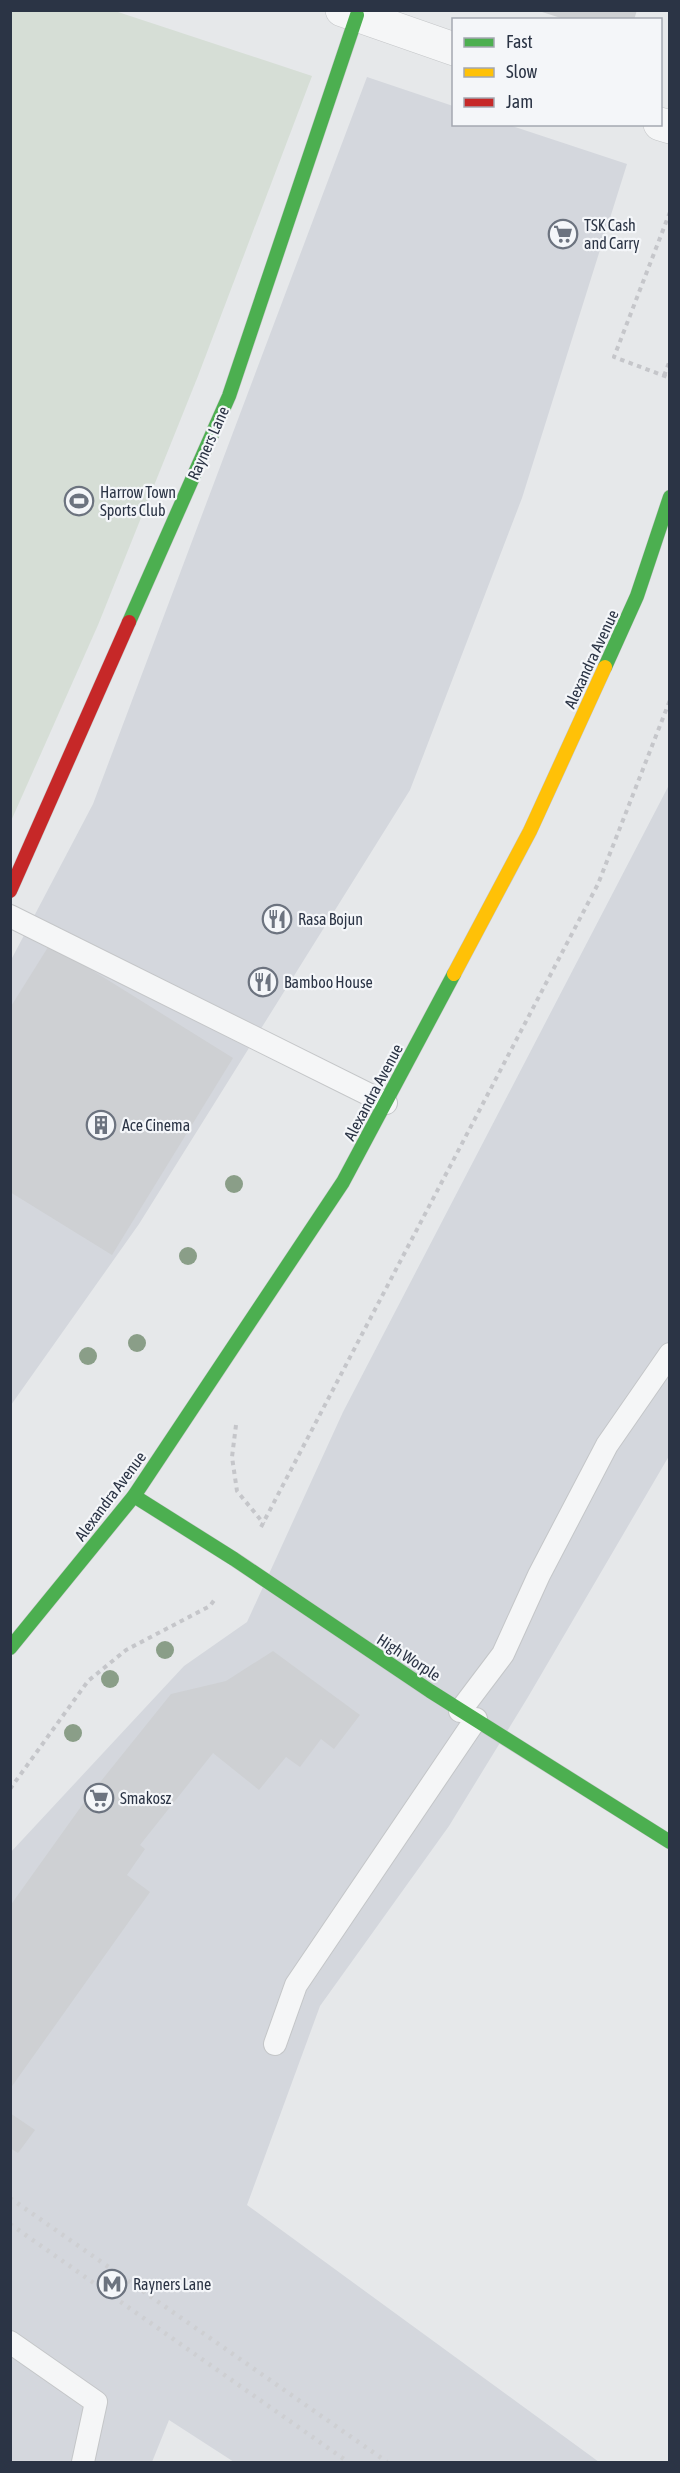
<svg xmlns="http://www.w3.org/2000/svg" width="680" height="2473" font-family="'Asap Condensed',sans-serif">
<rect width="100%" height="100%" fill="#e6e8ea"/>
<!-- built -->
<g fill="#d4d7dd">
<polygon points="367,77 453,106 454,124 509,125 627,164 522,498 410,790 139,1224 11,1405 11,960 93,804"/>
<polygon points="669,785 669,1456 528,1697 449,1826 320,2006 247,2205 599,2462 234,2462 169,2420 152,2462 11,2462 10,1853 184,1666 247,1622 343,1412"/>
</g>
<!-- green -->
<polygon fill="#d6ded6" points="11,10 115,11 312,76 198,376 98,625 11,821"/>
<!-- building -->
<g fill="#ced0d3">
<polygon points="637,10 634,20 567,20 539,11"/>
<polygon points="50,944 233,1058 112,1255 10,1192 10,1008"/>
<polygon points="273,1651 360,1715 334,1749 321,1739 300,1767 286,1757 259,1790 213,1753 140,1845 145,1849 127,1875 150,1892 10,2089 10,1906 85,1801 171,1694 226,1681"/>
<polygon points="10,2113 35,2130 18,2153 10,2148"/>
</g>
<g fill="none" stroke-linecap="round" stroke-linejoin="round">
<!-- lane casing -->
<g stroke="#c4c6c8" stroke-width="24">
<g id="lane">
<polyline points="10,916 386,1103"/>
<polyline points="460,1711 503,1654 539,1575 607,1445 670,1354"/>
<polyline points="275,2044 296,1985 476,1719"/>
<polyline points="10,2342 96,2402 83,2462"/>
</g>
</g>
<!-- street casing -->
<g stroke="#c4c6c8" stroke-width="34">
<g id="street">
<polyline points="342,10 454,49"/>
<polyline points="660,124 670,127"/>
</g>
</g>
<!-- fast casing -->
<g stroke="#c4c6c8" stroke-width="15">
<g id="fast">
<polyline points="129,622 229,396 357,15"/>
<polyline points="605,667 637,596 670,497"/>
<polyline points="134,1496 234,1559 430,1691 670,1842"/>
<polyline points="10,1648 134,1496 343,1182 454,974"/>
</g>
</g>
<!-- slow casing -->
<g stroke="#c4c6c8" stroke-width="15">
<polyline id="slow" points="454,974 530,831 605,667"/>
</g>
<!-- jam casing -->
<g stroke="#c4c6c8" stroke-width="15">
<polyline id="jam" points="10,891 129,622"/>
</g>
<!-- path -->
<g stroke="#c5c6ca" stroke-width="4" stroke-dasharray="4.5 4.5" stroke-linecap="butt">
<polyline points="670,212 614,357 670,378"/>
<polyline points="664,376 670,360"/>
<polyline points="236,1425 232,1457 237,1491 264,1524"/>
<polyline points="261,1527 598,884 670,700"/>
<polyline points="10,1789 88,1681 126,1650 210,1606 215,1599"/>
</g>
<!-- lane -->
<use href="#lane" stroke="#f5f6f7" stroke-width="22"/>
<!-- street -->
<use href="#street" stroke="#f5f6f7" stroke-width="33"/>
<!-- fast -->
<use href="#fast" stroke="#4caf50" stroke-width="14"/>
<!-- slow -->
<use href="#slow" stroke="#ffc107" stroke-width="14"/>
<!-- jam -->
<use href="#jam" stroke="#c62828" stroke-width="14"/>
<!-- rail -->
<g stroke="#cecfd2" stroke-width="4.5" stroke-dasharray="3 6" stroke-linecap="butt">
<polyline points="10,2198 387,2462"/>
<polyline points="10,2224 348,2462"/>
</g>
</g>
<!-- trees -->
<g fill="#8a9e88">
<circle cx="234" cy="1184" r="9"/>
<circle cx="188" cy="1256" r="9"/>
<circle cx="137" cy="1343" r="9"/>
<circle cx="88" cy="1356" r="9"/>
<circle cx="165" cy="1650" r="9"/>
<circle cx="110" cy="1679" r="9"/>
<circle cx="73" cy="1733" r="9"/>
</g>
<!-- icons -->
<defs>
<g id="supermarket-ring" transform="scale(1.5)"><circle r="9.5" fill="#f4f6f9" stroke="#6c737f" stroke-width="1.5"/><path d="M-6-5.5h2.5l.6 2H6L4.5 2H-2.5L-4.4-4H-6ZM-1.5 3.2a1.3 1.3 0 1 0 .1 0ZM3 3.2a1.3 1.3 0 1 0 .1 0Z" fill="#6c737f"/></g>
<g id="stadium-ring" transform="scale(1.5)"><circle r="9.5" fill="#f4f6f9" stroke="#6c737f" stroke-width="1.5"/><path d="M0-5a6.5 5 0 1 0 0 10a6.5 5 0 1 0 0-10ZM-3.5-1.8h7v3.6h-7Z" fill="#6c737f"/></g>
<g id="restaurant-ring" transform="scale(1.5)"><circle r="9.5" fill="#f4f6f9" stroke="#6c737f" stroke-width="1.5"/><path d="M-5-6h1v4h1v-4h1v4h1v-4h1v5L-1.5 .5V6h-2V.5L-5-1ZM5-6V6H3V1.5H1.5Q1.5-4 5-6Z" fill="#6c737f"/></g>
<g id="building-ring" transform="scale(1.5)"><circle r="9.5" fill="#f4f6f9" stroke="#6c737f" stroke-width="1.5"/><path d="M-4-6H4V6H1V3H-1V6H-4ZM-2.5-4.3h1.7v1.8h-1.7ZM.8-4.3h1.7v1.8H.8ZM-2.5-1h1.7V.8h-1.7ZM.8-1h1.7V.8H.8Z" fill="#6c737f"/></g>
<g id="metro-ring" transform="scale(1.5)"><circle r="9.5" fill="#f4f6f9" stroke="#6c737f" stroke-width="1.5"/><path d="M-5.5 5V-5H-3L0 0L3-5H5.5V5H3V-.5L0 4L-3-.5V5Z" fill="#6c737f"/></g>
</defs>
<g fill-rule="evenodd">
<use href="#supermarket-ring" x="563" y="234"/>
<use href="#stadium-ring" x="79" y="501"/>
<use href="#restaurant-ring" x="277" y="919"/>
<use href="#restaurant-ring" x="263" y="982"/>
<use href="#building-ring" x="101" y="1125"/>
<use href="#supermarket-ring" x="99" y="1798"/>
<use href="#metro-ring" x="112" y="2284"/>
</g>
<g text-anchor="middle" stroke-width="4.5" stroke-linejoin="round" paint-order="stroke">
<!-- poi labels -->
<g font-size="16" fill="#2b3445" stroke="#f4f6f9" text-anchor="start">
<text x="584" y="231">TSK Cash<tspan x="584" dy="18">and Carry</tspan></text>
<text x="100" y="498">Harrow Town<tspan x="100" dy="18">Sports Club</tspan></text>
<text x="298" y="925">Rasa Bojun</text>
<text x="284" y="988">Bamboo House</text>
<text x="122" y="1131">Ace Cinema</text>
<text x="120" y="1804">Smakosz</text>
<text x="133" y="2290">Rayners Lane</text>
</g>
<!-- street labels -->
<g font-size="16" fill="#2b3445" stroke="#f4f6f9">
<text transform="translate(208 443) rotate(-66)" y="6">Rayners Lane</text>
<text transform="translate(591 659) rotate(-65)" y="6">Alexandra Avenue</text>
<text transform="translate(373 1092) rotate(-62)" y="6">Alexandra Avenue</text>
<text transform="translate(110 1496) rotate(-53)" y="6">Alexandra Avenue</text>
<text transform="translate(409 1657) rotate(33)" y="6">High Worple</text>
</g>
</g>
<!-- border -->
<rect width="680" height="2473" fill="none" stroke="#2b3445" stroke-width="24"/>
<!-- legend -->
<rect x="452" y="18" width="210" height="108" fill="#f4f6f9" stroke="#a4a8b1" stroke-width="1.5"/>
<rect x="464" y="38" width="30" height="9" fill="#4caf50" stroke="#a4a8b1" stroke-width="1.5"/>
<text x="506" y="48" font-size="18" fill="#2b3445">Fast</text>
<rect x="464" y="68" width="30" height="9" fill="#ffc107" stroke="#a4a8b1" stroke-width="1.5"/>
<text x="506" y="78" font-size="18" fill="#2b3445">Slow</text>
<rect x="464" y="98" width="30" height="9" fill="#c62828" stroke="#a4a8b1" stroke-width="1.5"/>
<text x="506" y="108" font-size="18" fill="#2b3445">Jam</text>
</svg>
